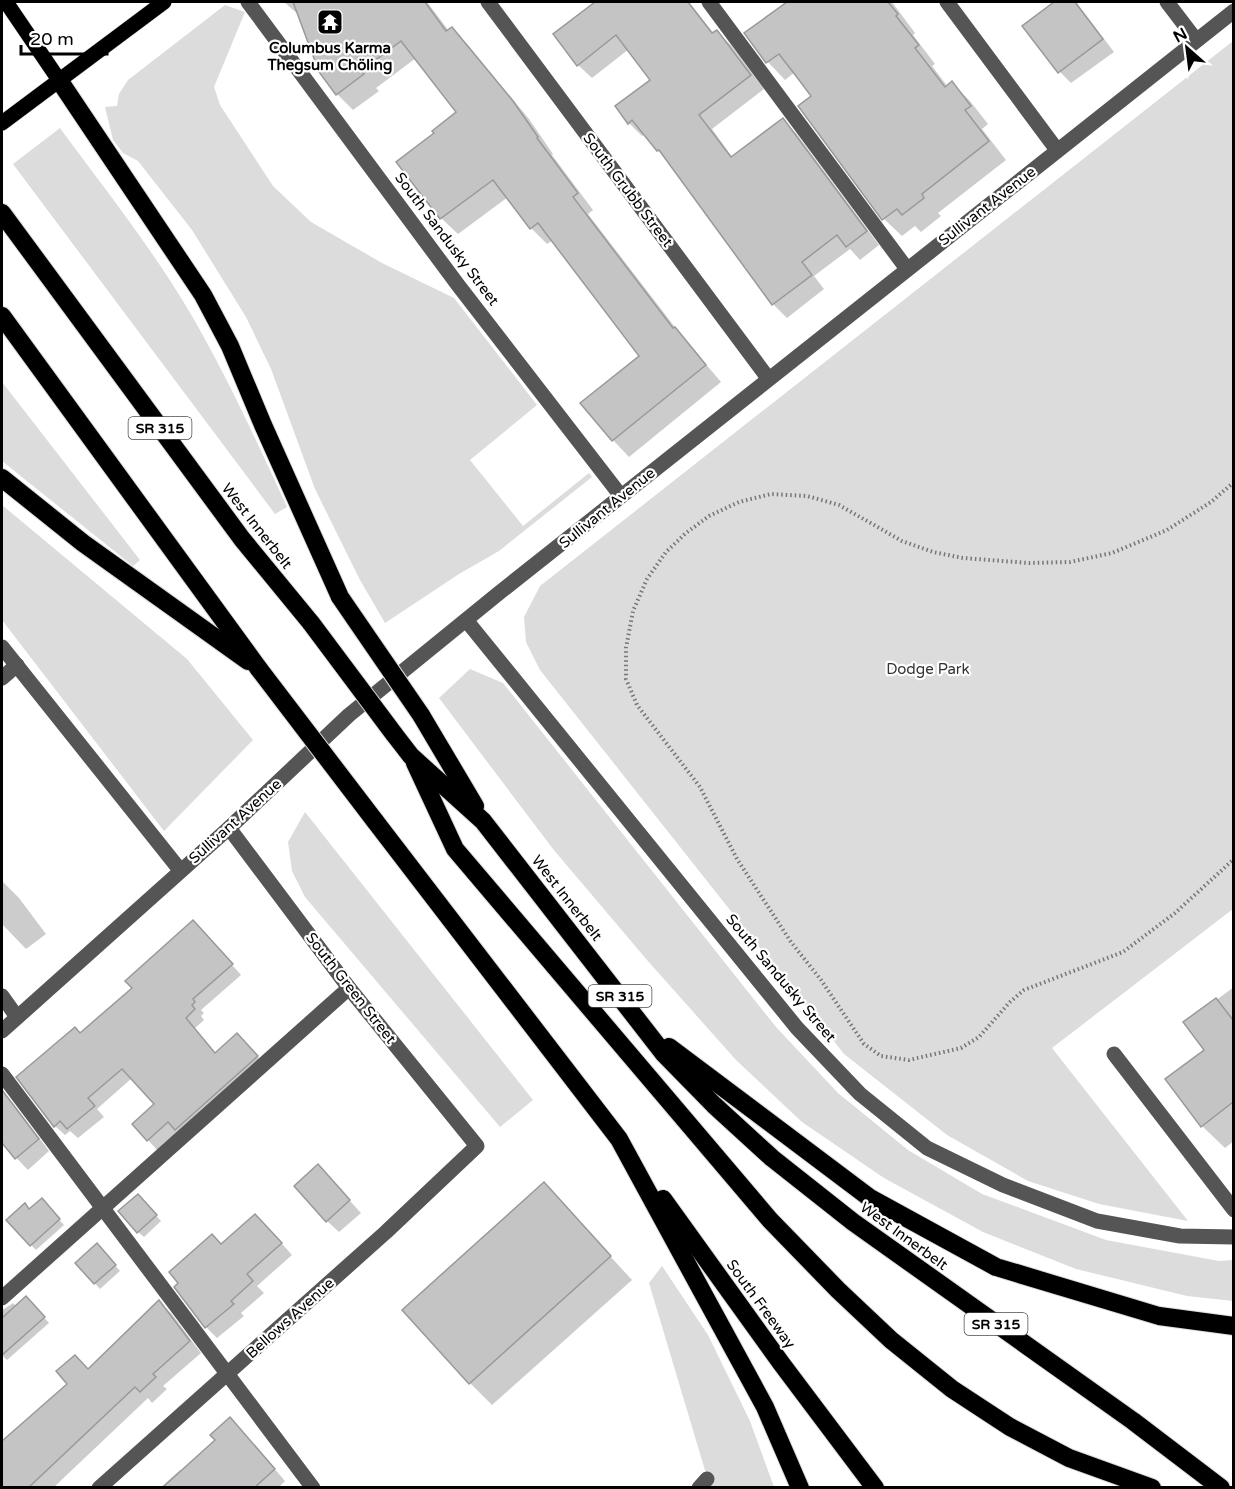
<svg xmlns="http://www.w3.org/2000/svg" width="1235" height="1489" font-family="'Varela Round',sans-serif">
<rect width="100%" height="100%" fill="#fff"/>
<!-- green -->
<g fill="#dcdcdc">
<polygon points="225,5 245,12 214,87 220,105 273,186 311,222 382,263 454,298 537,405 470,460 523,526 589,473 592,477 499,551 459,574 385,623 360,580 315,489 271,369 246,317 192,230 138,161 123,153 113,140 105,107 117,106 119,94 128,80"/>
<polygon points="1233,41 1233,909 1052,1048 1188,1221 1099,1204 1028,1181 947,1135 844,1054 540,670 526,642 524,617 540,586"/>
<path d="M 60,128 C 104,188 151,247 189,311 C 226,374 256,440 287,507 L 275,514 L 13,164 Z"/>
<polygon points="2,382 140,560 133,566 2,461"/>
<polygon points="2,505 187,659 253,740 164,831 2,620"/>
<polygon points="470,669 503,683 776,1027 838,1093 908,1150 982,1194 1106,1240 1219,1261 1233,1260 1233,1301 1187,1296 1076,1269 983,1232 884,1178 802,1122 736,1060 647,960 553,849 439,698"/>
<polygon points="305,812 533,1100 500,1127 305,897 292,871 288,842"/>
<polygon points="662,1266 708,1335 750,1421 774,1487 710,1487 649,1283"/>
</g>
<!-- shadow -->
<g fill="#0003">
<polygon points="284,2 427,2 449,31 452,29 468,45 529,119 553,154 552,155 593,210 588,214 681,335 721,382 629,457 613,440 641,356 553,240 547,244 531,228 508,197 458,234 441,218 458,113 416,58 376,88 379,91 353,110 337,94 320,71 300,16"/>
<polygon points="597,2 689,2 714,34 717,32 731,45 764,89 712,129 733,158 783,120 796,133 879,245 860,260 850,249 814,276 824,289 787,318 773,304 670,162 645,134 642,136 629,123 652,80 629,49 592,78 578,65 555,35"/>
<polygon points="799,2 892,2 915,33 913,35 935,64 932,66 948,87 952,83 970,101 988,124 982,129 1006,160 938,213 941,216 921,232 915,226 902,236 884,219 813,96 795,72 785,80 768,62 747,34 773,21"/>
<polygon points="1057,2 1076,2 1114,52 1071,83 1060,72 1024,26"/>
<polygon points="2,881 19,898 46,934 26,949 2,924"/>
<polygon points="203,932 241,975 201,1010 204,1013 201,1016 204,1020 194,1029 216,1054 247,1045 267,1067 157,1150 148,1140 156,1104 132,1078 97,1109 104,1117 78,1138 70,1131 65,1135 55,1126 81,1035"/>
<polygon points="1234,987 1234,1141 1225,1148 1202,1126 1206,1050 1185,1023"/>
<polygon points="2,1092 13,1103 49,1151 28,1170 2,1143"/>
<polygon points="329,1178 361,1213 339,1232 327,1221"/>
<polygon points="544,1184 632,1280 492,1405 470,1383"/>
<polygon points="143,1201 161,1221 144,1237 138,1232"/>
<polygon points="47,1206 64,1225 36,1250 31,1245 30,1211"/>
<polygon points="267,1227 292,1255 257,1286 264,1293 241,1313 244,1316 217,1338 206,1327 180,1283 221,1246"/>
<polygon points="97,1245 120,1271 100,1289 77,1263"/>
<polygon points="159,1302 171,1313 201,1353 163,1386 167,1389 152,1403 148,1398 53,1488 2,1488 2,1444 69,1384 89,1370"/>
<polygon points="13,1303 17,1307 32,1304 49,1323 7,1360 2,1355 2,1308 4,1309"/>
<polygon points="242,1431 285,1481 278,1488 160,1488 180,1470 182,1472 217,1440"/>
</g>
<!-- building -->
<g fill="#c4c4c4" stroke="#999" stroke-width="1.5">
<polygon points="293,2 425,2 446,31 452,27 513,101 538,137 537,138 578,193 573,197 673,328 675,327 706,365 612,441 580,403 639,356 538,223 530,229 493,180 440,219 396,162 434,133 432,131 456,112 401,41 361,71 364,74 336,95 319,72"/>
<polygon points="595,2 688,2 712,33 717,30 751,75 699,115 731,157 783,118 867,231 846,247 837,235 802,262 812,275 772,305 659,150 657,151 632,120 628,124 615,106 650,80 616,35 577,66 553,34"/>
<polygon points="787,2 888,2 898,14 896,16 919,45 915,48 945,87 952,81 971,106 965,110 989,141 922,194 924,198 902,215 897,209 882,220 798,106 811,96 796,76 779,54 766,63 744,33"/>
<polygon points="1054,2 1075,2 1103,39 1058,73 1022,26"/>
<polygon points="193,920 233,964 193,999 195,1002 192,1005 195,1009 186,1018 215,1053 237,1033 258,1056 175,1130 168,1122 147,1141 132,1124 154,1104 122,1069 88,1098 95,1106 67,1129 60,1121 54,1127 16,1077 75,1027 80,1033 132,988 125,981"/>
<polygon points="1216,998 1233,1020 1233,1102 1201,1127 1165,1079 1204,1050 1183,1022"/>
<polygon points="2,1090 39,1139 15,1159 2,1143"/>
<polygon points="318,1164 350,1200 326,1222 294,1186"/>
<polygon points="544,1182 611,1256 469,1384 402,1310"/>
<polygon points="138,1194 157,1215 137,1233 118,1211"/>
<polygon points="42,1198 60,1219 30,1246 6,1220 25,1203 29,1209"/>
<polygon points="255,1214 282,1243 247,1274 253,1281 231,1301 234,1304 205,1328 174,1287 178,1283 169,1272 212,1234 221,1244"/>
<polygon points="97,1243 116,1265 94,1284 75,1263"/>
<polygon points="26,1296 45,1317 2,1355 2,1318"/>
<polygon points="159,1300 190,1341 153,1374 156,1377 140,1392 135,1387 28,1488 2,1488 2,1441 67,1384 56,1371 75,1355 88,1369"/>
<polygon points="230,1417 275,1469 254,1488 162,1488 215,1440 210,1435"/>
</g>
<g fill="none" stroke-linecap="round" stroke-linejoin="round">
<!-- major casing -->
<g stroke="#dbdbdb" stroke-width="16">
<g id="major">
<polyline points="6,2 59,80"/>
<polyline points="2,123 164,2"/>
</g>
</g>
<!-- highway casing -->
<g stroke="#dbdbdb" stroke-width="20">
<g id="highway">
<polyline points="59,80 203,295 230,346 263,425 340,597"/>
<polyline points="2,213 242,539 311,623"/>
<polyline points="2,316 259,669"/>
<polyline points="2,478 83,543 248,661"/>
<polyline points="421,715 475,806"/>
<polyline points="394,734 411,756 483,821 664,1054 714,1105 772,1158 853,1222 1133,1421 1221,1488"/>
<polyline points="415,763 455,849 770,1220 838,1290 891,1340 952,1389 1010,1427 1069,1458 1152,1488"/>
<polyline points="375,821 619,1139 765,1407 800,1488"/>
<polyline points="669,1047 870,1198 996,1267 1159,1316 1234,1326"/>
<polyline points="663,1199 781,1363 875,1488"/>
</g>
</g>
<!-- path -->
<polyline stroke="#777" stroke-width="4" stroke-dasharray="1.5 3" stroke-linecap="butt" points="1234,482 1211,502 1167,530 1112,553 1070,562 1029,563 963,558 933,552 902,541 839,505 807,496 771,494 739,502 709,516 686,533 666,552 647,579 633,611 626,648 626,679 637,705 700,787 737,859 791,942 821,980 864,1044 881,1056 909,1060 961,1048 979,1037 1010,1002 1024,990 1123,952 1175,913 1234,859"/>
<!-- minor -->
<g stroke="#555" stroke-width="15">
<polyline points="248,2 458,285 621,496"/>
<polyline points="488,2 768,378"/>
<polyline points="709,2 907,269"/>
<polyline points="947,2 1057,150"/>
<polyline points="1167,2 1196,40"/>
<polyline points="466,620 797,1028 860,1094 927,1148 1003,1185 1097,1221 1180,1236 1234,1237"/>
<polyline points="2,647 180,870"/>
<polyline points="2,678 17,665"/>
<polyline points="2,996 17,1017"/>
<polyline points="2,1031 229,828 349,715 499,593 1234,11"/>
<polyline points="1114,1054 1234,1210"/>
<polyline points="2,1074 313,1488"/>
<polyline points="2,1298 349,988"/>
<polyline points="99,1488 386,1232 477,1146 349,988 229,828"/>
<polyline points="699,1488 707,1479"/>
</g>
<!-- major -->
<use href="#major" stroke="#000" stroke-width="15"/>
<!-- highway -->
<use href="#highway" stroke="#000" stroke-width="18"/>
<!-- highway-bridge casing -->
<g stroke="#dbdbdb" stroke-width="20" stroke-linecap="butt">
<g id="highway-bridge">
<polyline points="340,597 421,715"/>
<polyline points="311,623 394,734"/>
<polyline points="259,669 375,821"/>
</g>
</g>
<!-- highway-bridge -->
<use href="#highway-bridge" stroke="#000" stroke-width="18"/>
</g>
<!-- icons -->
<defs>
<g id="temple-square" transform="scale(1.35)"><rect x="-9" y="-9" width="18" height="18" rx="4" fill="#000" stroke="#fff"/><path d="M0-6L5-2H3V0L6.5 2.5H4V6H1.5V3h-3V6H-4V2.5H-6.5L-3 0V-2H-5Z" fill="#fff"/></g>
</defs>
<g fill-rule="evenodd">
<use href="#temple-square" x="330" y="22"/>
</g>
<g text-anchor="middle" stroke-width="4.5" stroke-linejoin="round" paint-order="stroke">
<!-- shield labels -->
<g fill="#fff" stroke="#4c4c4c" stroke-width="1.5">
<rect x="128.5" y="417" width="63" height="22" rx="4.5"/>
<rect x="588.5" y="985" width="63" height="22" rx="4.5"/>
<rect x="964.5" y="1313" width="63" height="22" rx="4.5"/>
</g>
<g font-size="14" font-weight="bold" fill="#000">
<text x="160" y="433">SR 315</text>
<text x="620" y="1001">SR 315</text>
<text x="996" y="1329">SR 315</text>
</g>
<!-- poi labels -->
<g font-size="15" font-weight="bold" fill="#000" stroke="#fff">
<text x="330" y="53">Columbus Karma<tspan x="330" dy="17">Thegsum Chöling</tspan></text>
</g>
<!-- street labels -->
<g font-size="15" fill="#000" stroke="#fff">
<text transform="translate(628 190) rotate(53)" y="5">South Grubb Street</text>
<text transform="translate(987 206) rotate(-38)" y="5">Sullivant Avenue</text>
<text transform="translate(447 239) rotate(53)" y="5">South Sandusky Street</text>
<text transform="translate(607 508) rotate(-39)" y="5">Sullivant Avenue</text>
<text transform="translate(257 526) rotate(52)" y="5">West Innerbelt</text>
<text transform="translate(235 821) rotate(-42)" y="5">Sullivant Avenue</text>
<text transform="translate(567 898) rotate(52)" y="5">West Innerbelt</text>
<text transform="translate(781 978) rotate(50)" y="5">South Sandusky Street</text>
<text transform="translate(351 988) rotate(52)" y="5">South Green Street</text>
<text transform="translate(904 1236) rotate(36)" y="5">West Innerbelt</text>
<text transform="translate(761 1304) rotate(54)" y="5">South Freeway</text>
<text transform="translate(290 1318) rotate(-42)" y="5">Bellows Avenue</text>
</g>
<!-- park labels -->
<g font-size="15" fill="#333" stroke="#fff">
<text x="928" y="674">Dodge Park</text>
</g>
</g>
<!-- border -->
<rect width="1235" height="1489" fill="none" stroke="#000000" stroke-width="6"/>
<!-- north arrow -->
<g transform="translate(1187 48) rotate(332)" stroke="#ffffff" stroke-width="4.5" paint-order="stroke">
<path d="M0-4.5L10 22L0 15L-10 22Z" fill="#000000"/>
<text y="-9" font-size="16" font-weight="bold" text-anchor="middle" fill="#000000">N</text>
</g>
<!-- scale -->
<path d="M21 45v9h86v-9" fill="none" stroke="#000000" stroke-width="3"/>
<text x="30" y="45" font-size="18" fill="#000000" stroke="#ffffff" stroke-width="4.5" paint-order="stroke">20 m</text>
</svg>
